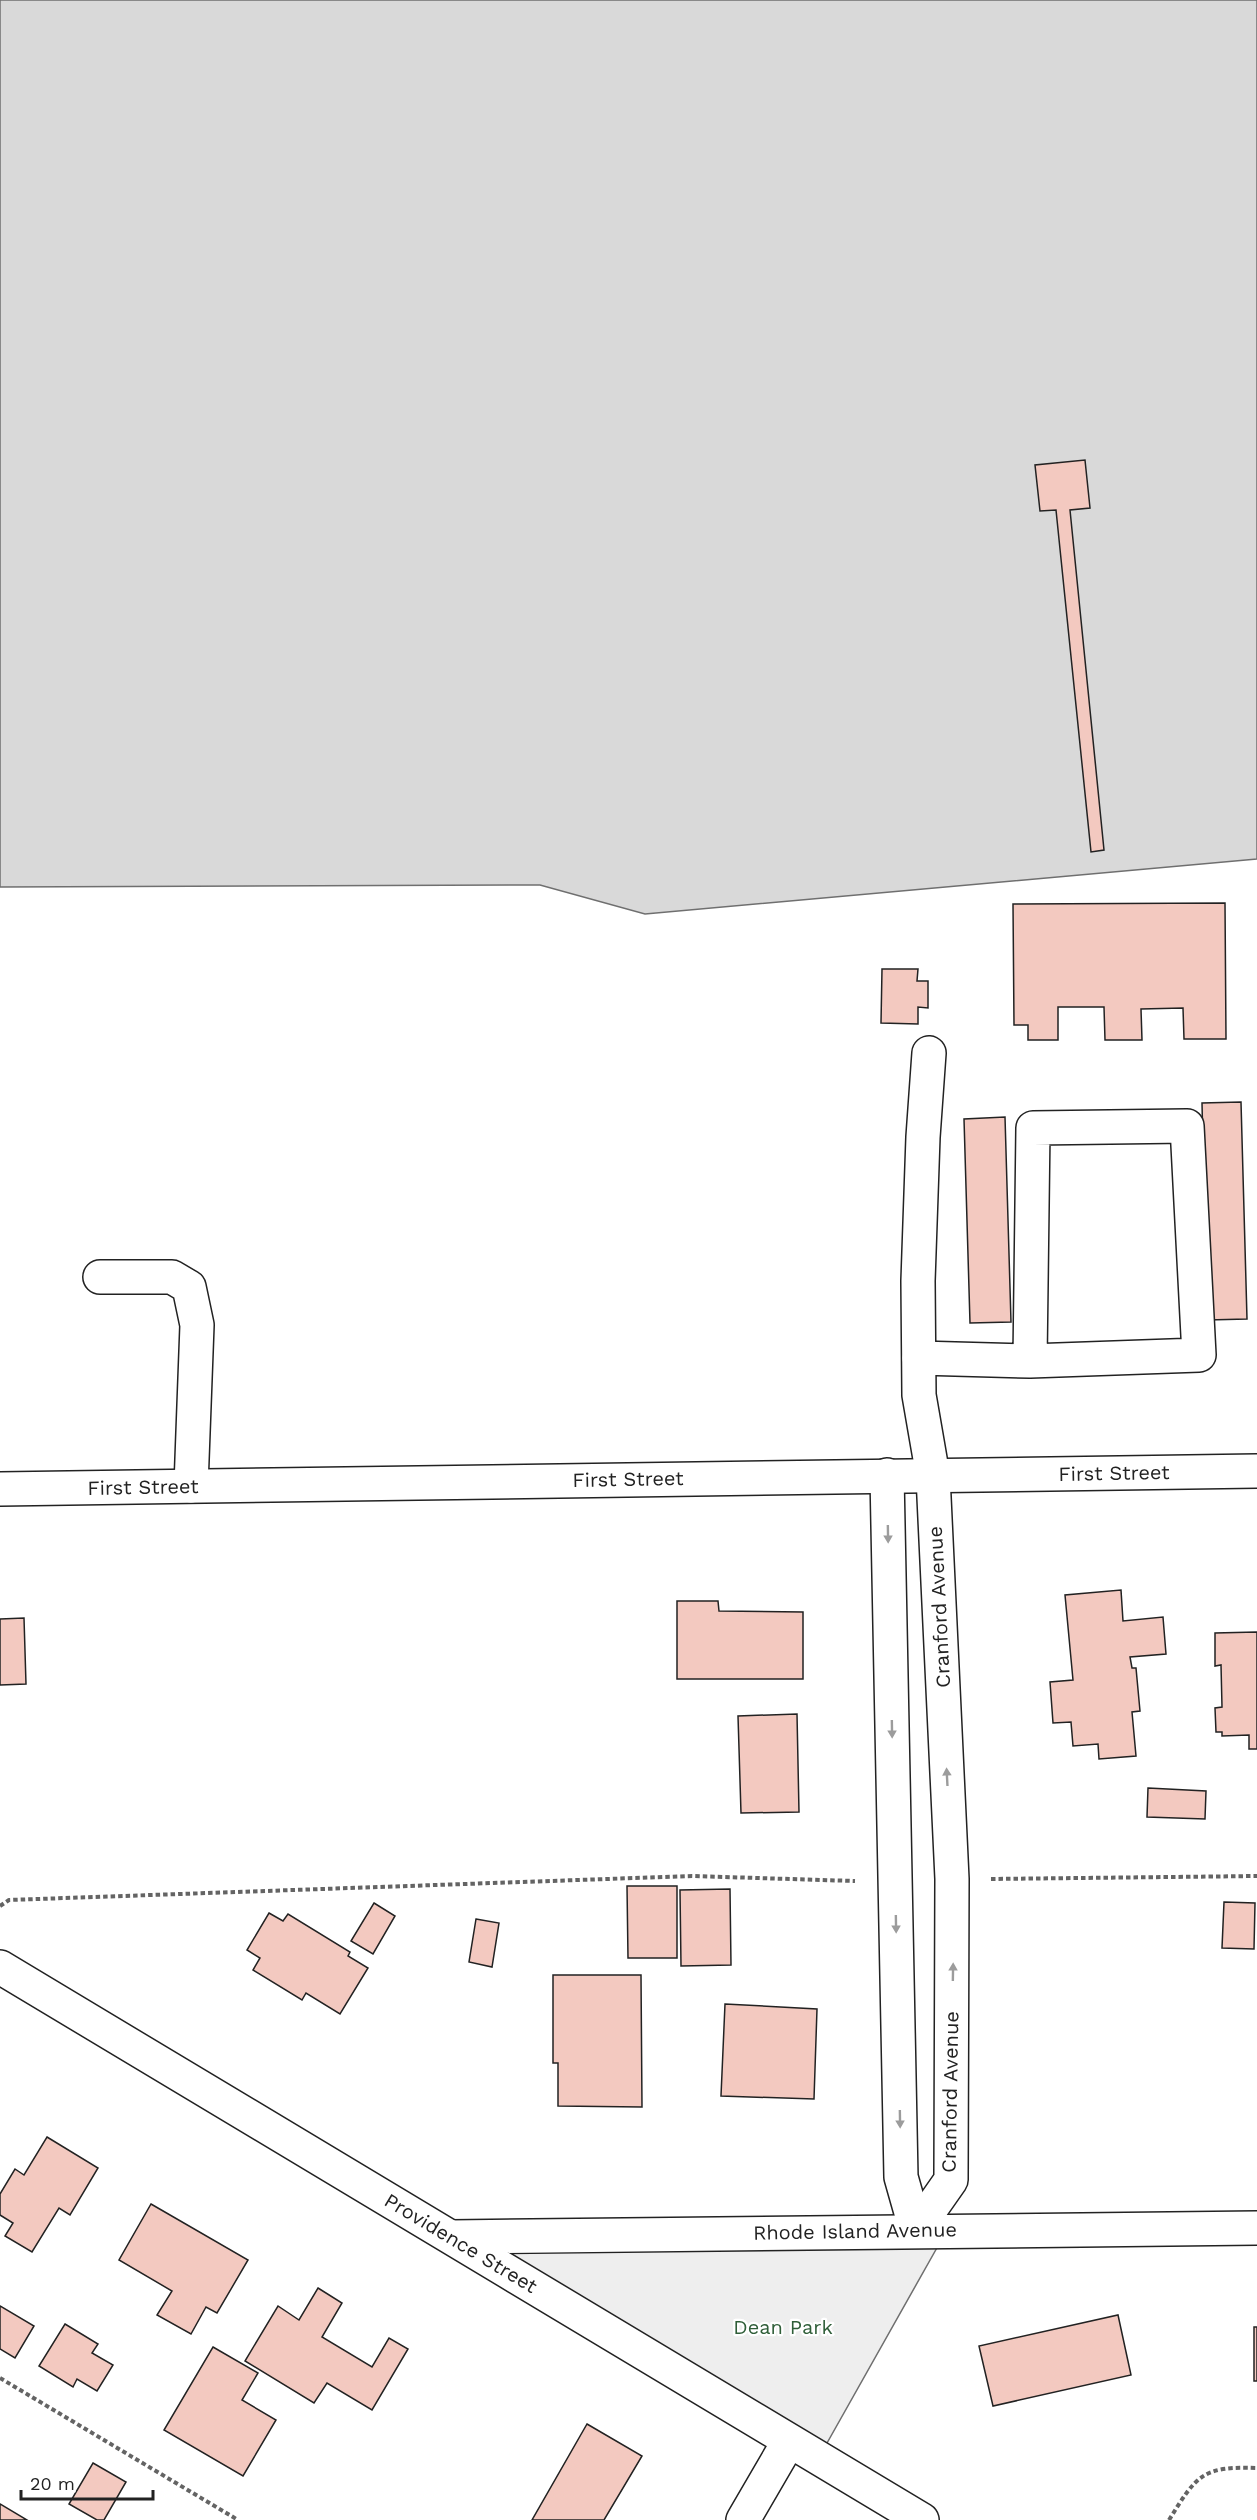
<svg xmlns="http://www.w3.org/2000/svg" width="1257" height="2520" font-family="'Work Sans',sans-serif">
<rect width="100%" height="100%" fill="#fff"/>
<!-- green -->
<polygon fill="#eee" stroke="#6f6f6f" stroke-width="1.5" points="947,2230 818,2459 452,2237"/>
<!-- water -->
<polygon fill="#d9d9d9" stroke="#6f6f6f" stroke-width="1.5" points="0,0 1257,0 1257,859 645,914 540,885 0,887"/>
<!-- building -->
<g fill="#f3c9c0" stroke="#222" stroke-width="1.5">
<polygon points="1085,460 1090,508 1070,510 1104,850 1091,852 1056,510 1040,511 1035,465"/>
<polygon points="1225,903 1226,1039 1184,1039 1183,1008 1141,1009 1142,1040 1105,1040 1104,1007 1058,1007 1058,1040 1028,1040 1028,1025 1014,1025 1013,904"/>
<polygon points="882,969 918,969 917,981 928,981 928,1008 918,1007 918,1024 881,1023"/>
<polygon points="1241,1102 1247,1319 1207,1320 1202,1103"/>
<polygon points="1005,1117 1011,1322 970,1323 964,1119"/>
<polygon points="1121,1590 1123,1621 1163,1617 1166,1654 1130,1657 1132,1668 1136,1668 1140,1711 1132,1712 1136,1756 1099,1759 1098,1744 1073,1746 1071,1722 1053,1723 1050,1682 1073,1680 1065,1595"/>
<polygon points="677,1601 718,1601 719,1611 803,1612 803,1679 677,1679"/>
<polygon points="24,1618 26,1684 0,1685 0,1619"/>
<polygon points="1257,1632 1257,1749 1249,1749 1249,1735 1222,1736 1222,1732 1216,1732 1215,1708 1222,1707 1221,1665 1215,1666 1215,1633"/>
<polygon points="797,1714 799,1812 741,1813 738,1716"/>
<polygon points="1148,1788 1206,1791 1205,1819 1147,1817"/>
<polygon points="627,1886 677,1886 677,1958 628,1958"/>
<polygon points="730,1889 731,1965 681,1966 680,1890"/>
<polygon points="1224,1902 1255,1903 1254,1949 1222,1948"/>
<polygon points="374,1903 395,1916 373,1954 351,1941"/>
<polygon points="269,1913 283,1921 288,1914 350,1952 348,1956 368,1968 340,2014 306,1993 302,2000 253,1970 260,1958 247,1950"/>
<polygon points="476,1919 499,1923 492,1967 469,1962"/>
<polygon points="553,1975 641,1975 642,2107 558,2106 558,2063 553,2063"/>
<polygon points="725,2004 817,2009 814,2099 721,2096"/>
<polygon points="47,2137 98,2168 70,2215 59,2208 32,2252 5,2236 13,2223 0,2215 0,2194 15,2169 24,2175"/>
<polygon points="151,2204 248,2260 217,2313 206,2307 191,2334 157,2315 172,2291 119,2260"/>
<polygon points="318,2288 342,2303 322,2337 372,2367 389,2338 408,2349 372,2410 327,2383 314,2403 245,2361 278,2306 299,2320"/>
<polygon points="0,2306 34,2326 15,2358 0,2349"/>
<polygon points="1118,2315 1131,2375 993,2406 979,2346"/>
<polygon points="65,2324 98,2344 92,2353 113,2365 97,2391 77,2379 73,2387 39,2366"/>
<rect x="1254" y="2327" width="3" height="54"/>
<polygon points="213,2347 258,2373 242,2400 276,2420 243,2476 164,2430"/>
<polygon points="587,2424 642,2456 604,2520 532,2520"/>
<polygon points="93,2463 126,2482 104,2520 97,2520 69,2504"/>
<polygon points="0,2504 27,2520 0,2520"/>
</g>
<g fill="none" stroke-linecap="round" stroke-linejoin="round">
<!-- minor casing -->
<g stroke="#222" stroke-width="36">
<g id="minor">
<polyline points="100,1277 172,1277 189,1287 197,1325 191,1486"/>
<polyline points="919,1358 1030,1361 1199,1355 1187,1126 1033,1128 1030,1361"/>
<polyline points="887,1475 901,2177 916,2230"/>
<polyline points="0,1967 922,2520"/>
<polyline points="916,2230 951,2180 952,1879 933,1476 919,1395 918,1281 923,1137 929,1053"/>
<polyline points="452,2237 1257,2228"/>
<polyline points="743,2520 789,2441"/>
</g>
</g>
<!-- major casing -->
<g stroke="#222" stroke-width="36">
<polyline id="major" points="0,1489 1257,1471"/>
</g>
<!-- path -->
<g stroke="#646464" stroke-width="4" stroke-dasharray="4.5 3" stroke-linecap="butt">
<polyline points="991,1879 1257,1876"/>
<polyline points="0,1906 9,1900 692,1876 855,1881"/>
<polyline points="0,2378 238,2520"/>
<path d="M 1169,2520 C 1197,2475 1202,2466 1257,2468"/>
</g>
<!-- minor -->
<use href="#minor" stroke="#fff" stroke-width="33"/>
<!-- major -->
<use href="#major" stroke="#fff" stroke-width="33"/>
</g>
<!-- one-way arrows -->
<defs><path id="oneway-solid" d="M-6-.8H1V-3.2L6.5 0L1 3.2V.8H-6Z" transform="scale(1.5)"/></defs>
<g fill="#9c9c9c">
<use href="#oneway-solid" transform="translate(888 1534) rotate(89)"/>
<use href="#oneway-solid" transform="translate(892 1729) rotate(89)"/>
<use href="#oneway-solid" transform="translate(947 1777) rotate(-93)"/>
<use href="#oneway-solid" transform="translate(896 1924) rotate(89)"/>
<use href="#oneway-solid" transform="translate(953 1972) rotate(-89)"/>
<use href="#oneway-solid" transform="translate(900 2119) rotate(89)"/>
</g>
<g text-anchor="middle" stroke-width="4.5" stroke-linejoin="round" paint-order="stroke">
<!-- street labels -->
<g font-size="20" fill="#222" stroke="#fff">
<text transform="translate(1114 1473) rotate(-1)" y="7">First Street</text>
<text transform="translate(628 1479) rotate(-1)" y="7">First Street</text>
<text transform="translate(143 1487) rotate(-1)" y="7">First Street</text>
<text transform="translate(939 1607) rotate(-93)" y="7">Cranford Avenue</text>
<text transform="translate(950 2092) rotate(-89)" y="7">Cranford Avenue</text>
<text transform="translate(855 2231) rotate(-1)" y="7">Rhode Island Avenue</text>
<text transform="translate(461 2243) rotate(31)" y="7">Providence Street</text>
</g>
<!-- park labels -->
<g font-size="20" fill="#2f5e38" stroke="#fff">
<text x="783" y="2334">Dean Park</text>
</g>
</g>
<!-- scale -->
<path d="M21 2490v9h132v-9" fill="none" stroke="#222222" stroke-width="3"/>
<text x="30" y="2490" font-size="18" fill="#222222" stroke="#ffffff" stroke-width="4.5" paint-order="stroke">20 m</text>
</svg>
